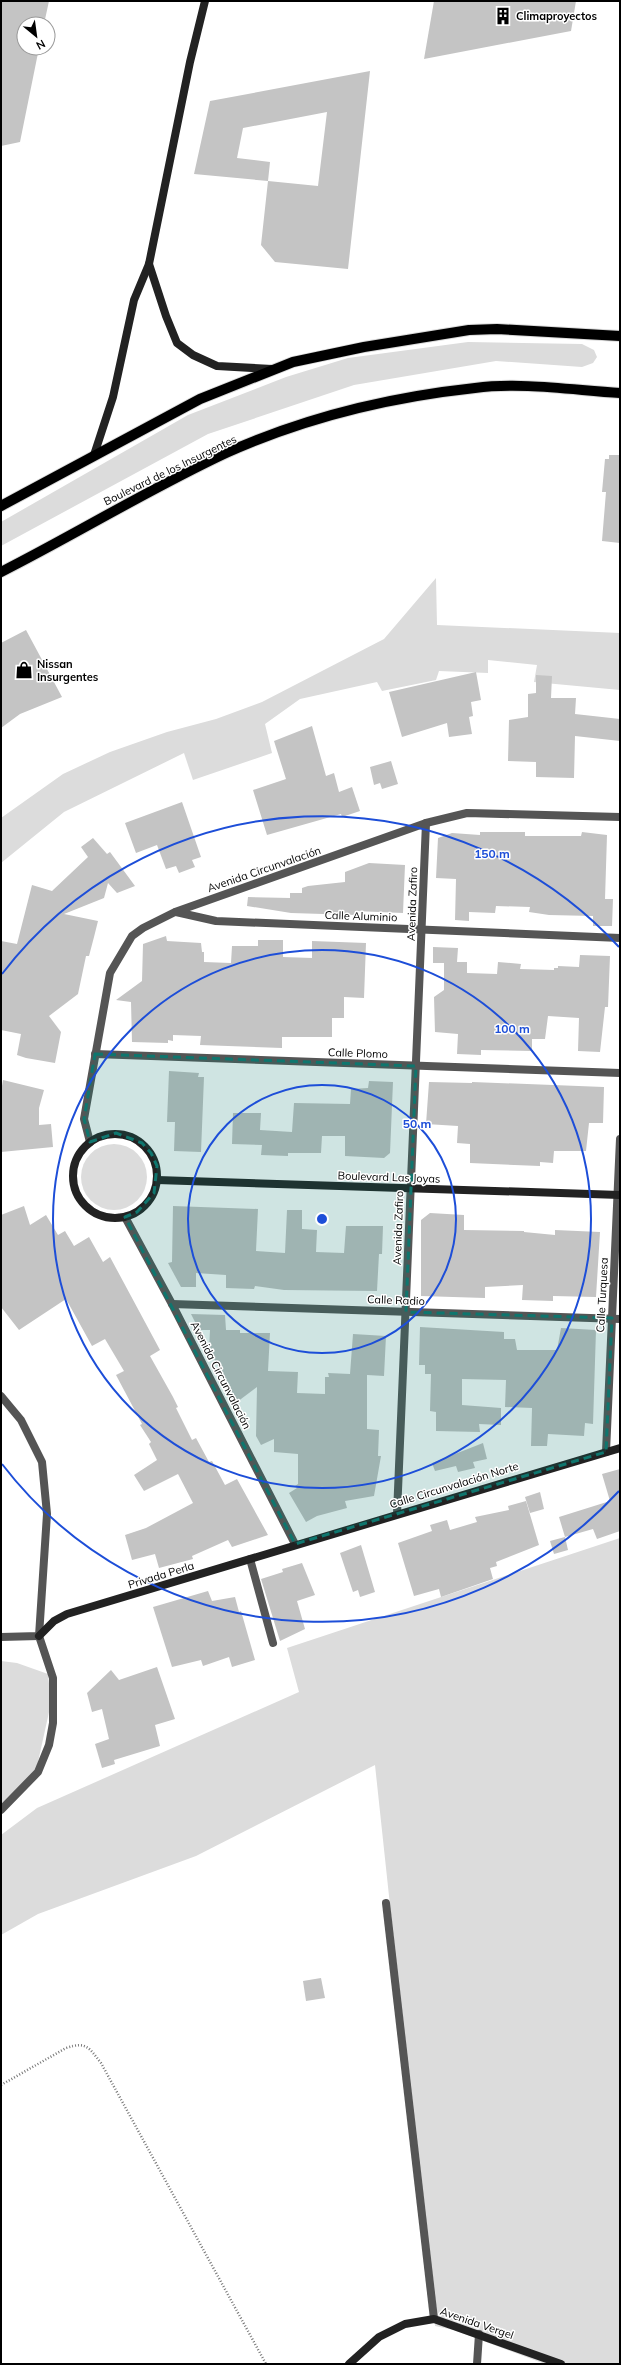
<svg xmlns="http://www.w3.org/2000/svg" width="621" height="2365" font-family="Mulish,sans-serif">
<rect width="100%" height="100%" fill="#fff"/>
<!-- green -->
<g fill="#dcdcdc">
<polygon points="468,342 582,344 594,350 597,357 593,363 582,367 496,361 354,385 208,434 1,546 1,522 188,415 286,377 348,358"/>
<polygon points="436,578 437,625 620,633 620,690 534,682 537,665 488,660 488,673 439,671 436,680 382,691 377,682 300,699 265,724 272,753 193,780 184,753 64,812 1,863 1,818 63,774 110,752 167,732 216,719 262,702 384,639"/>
<circle cx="114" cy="1177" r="33"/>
<polygon points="620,1538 620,2364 545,2364 454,2330 435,2326 375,1765 196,1856 38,1914 1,1935 1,1835 37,1808 299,1692 287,1648"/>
<polygon points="1,1661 17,1663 48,1674 51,1703 36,1771 1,1806"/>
</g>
<!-- building -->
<g fill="#c4c4c4">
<polygon points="1,1 49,1 44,24 24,24 24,48 39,48 20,142 1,146"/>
<polygon points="434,1 576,1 571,31 424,59"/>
<polygon points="370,71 348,269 275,262 261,245 268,181 318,186 327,112 243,128 237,158 270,162 268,181 194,174 210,101"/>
<polygon points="609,455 620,455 620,543 602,541 606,492 602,492 605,459 609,459"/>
<polygon points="26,630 62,697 20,714 1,728 1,643"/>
<polygon points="476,672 481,700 471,702 473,716 469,717 472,734 449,737 447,723 402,737 389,692"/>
<polygon points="536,675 552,676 551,698 576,698 575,714 620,719 620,741 575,736 574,778 536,777 536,762 508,761 509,720 528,717 528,694 536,693"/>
<polygon points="312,726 326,776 334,773 339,792 352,787 360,811 342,817 341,814 267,835 253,790 286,779 274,741"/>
<polygon points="391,761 398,784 382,789 380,783 374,785 370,767"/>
<polygon points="182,802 201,857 192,860 195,867 179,873 176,866 166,869 157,845 136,853 125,823"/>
<polygon points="480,832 525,832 525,836 581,836 582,832 607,835 605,899 613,899 612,926 593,926 593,916 549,915 529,912 530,907 496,906 495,913 469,912 469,921 455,920 456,879 436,878 438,838 452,833 480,835"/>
<polygon points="93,838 107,854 110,852 135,886 117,893 108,883 104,898 64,914 98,921 94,937 89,956 86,956 78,994 49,1016 61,1032 55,1063 26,1058 17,1055 21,1034 1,1030 1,941 17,944 32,885 52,891 88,857 81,847"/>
<polygon points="369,863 405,865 403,913 355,911 355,915 291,913 247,906 248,897 290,898 290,893 302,893 302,888 308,886 345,882 345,872"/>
<polygon points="166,936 167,941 201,943 202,952 204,952 204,962 231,963 232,946 258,946 258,940 283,940 283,957 312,958 312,941 366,943 364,998 344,997 344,1018 332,1018 332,1037 282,1037 282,1048 200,1045 201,1036 173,1035 173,1041 168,1040 168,1043 132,1042 131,1002 116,1000 142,981 143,944"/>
<polygon points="433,947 458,948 457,962 467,962 467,973 497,974 498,962 521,964 520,969 554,970 554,968 558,968 558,966 579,967 580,955 610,956 608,1007 605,1007 600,1052 578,1051 579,1018 548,1016 545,1039 532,1039 532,1051 481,1050 481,1055 457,1054 458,1034 435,1032 434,997 444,990 444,963 433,963"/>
<polygon points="169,1071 199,1073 198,1077 204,1077 201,1152 174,1151 175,1122 167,1122"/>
<polygon points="3,1080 44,1090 39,1108 39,1125 51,1124 53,1147 1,1152 1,1092"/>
<polygon points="369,1081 393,1082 390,1153 384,1158 345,1156 345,1136 322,1136 321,1153 288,1153 288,1156 261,1155 262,1145 232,1144 233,1113 261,1113 260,1130 292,1132 294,1103 350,1104 351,1089 368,1088"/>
<polygon points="429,1082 472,1083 472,1082 604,1087 603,1123 589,1123 586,1151 554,1151 553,1163 540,1162 540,1166 470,1163 470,1144 457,1143 458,1126 426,1124"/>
<polygon points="24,1206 30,1225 46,1215 58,1235 65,1231 74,1246 89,1237 103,1262 110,1257 160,1350 150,1356 173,1397 178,1407 176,1408 192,1440 196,1438 209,1462 212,1461 225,1485 237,1479 268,1535 232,1547 228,1540 192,1556 193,1559 159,1568 155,1554 132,1560 125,1535 146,1528 193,1503 178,1474 144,1491 134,1475 157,1460 149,1444 151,1442 140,1425 142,1424 116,1375 124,1371 105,1339 92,1346 66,1299 19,1330 1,1307 1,1215"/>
<polygon points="173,1206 258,1209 256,1251 285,1253 287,1210 302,1210 302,1229 317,1230 316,1252 344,1253 346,1226 383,1226 382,1254 379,1254 377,1291 284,1290 255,1286 254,1289 226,1288 226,1275 196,1273 196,1287 181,1287 168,1263 172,1262"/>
<polygon points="430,1213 464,1215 464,1230 524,1231 524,1232 555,1235 555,1230 600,1232 596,1297 553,1296 553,1301 522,1300 523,1285 485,1287 485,1298 421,1296 421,1220"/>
<polygon points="191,1314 225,1315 226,1330 240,1330 240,1333 270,1333 268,1371 298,1372 297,1393 325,1394 325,1377 329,1377 328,1373 350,1374 353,1334 386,1336 384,1376 367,1375 367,1429 379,1430 378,1456 381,1456 374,1496 345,1501 347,1508 317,1516 306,1522 289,1493 297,1488 295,1486 298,1484 298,1454 274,1452 274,1439 261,1445 256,1436 257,1387 237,1402 209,1349 210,1330 199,1330"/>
<polygon points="420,1327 504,1332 504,1339 515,1339 517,1350 557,1350 561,1328 596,1330 593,1424 585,1423 584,1436 548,1434 547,1446 531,1446 532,1408 505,1407 506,1380 462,1379 462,1405 501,1408 501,1425 479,1424 480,1432 436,1431 436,1412 430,1411 431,1374 425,1374 425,1365 419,1365"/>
<polygon points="483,1443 487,1459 473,1462 475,1468 458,1472 456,1466 435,1471 432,1463"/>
<polygon points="620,1469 620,1531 597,1539 593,1529 565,1537 568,1550 554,1554 550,1541 565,1537 559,1517 610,1501 602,1474"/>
<polygon points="540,1492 544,1509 530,1513 525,1497"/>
<polygon points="526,1501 539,1545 496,1562 497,1566 490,1568 493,1579 441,1597 439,1589 414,1596 398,1543 432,1531 430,1525 447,1520 450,1530 477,1522 475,1517 509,1510 508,1506"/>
<polygon points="361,1545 375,1592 360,1597 358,1590 353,1592 340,1553"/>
<polygon points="302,1563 315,1595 297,1601 305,1629 280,1641 261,1579 283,1572 282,1569"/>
<polygon points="208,1591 212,1601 235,1597 239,1612 241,1611 255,1660 232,1667 229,1657 203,1666 201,1660 172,1667 153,1607"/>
<polygon points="157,1667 175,1719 155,1725 160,1746 114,1760 115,1764 102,1768 95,1744 109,1739 102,1709 92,1712 87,1693 111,1670 119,1680"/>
<polygon points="321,1978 325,1998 306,2001 303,1981"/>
</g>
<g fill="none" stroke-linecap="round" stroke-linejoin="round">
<!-- primary casing -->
<g stroke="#dbdbdb" stroke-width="12">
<g id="primary">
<polyline points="1,506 200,399 293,362 364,347 469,330 497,329 620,336"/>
<path d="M 1,572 C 76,534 149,489 226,453 C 304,418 391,397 475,388 C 522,382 572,390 620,393"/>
</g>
</g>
<!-- path -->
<path stroke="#777" stroke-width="2.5" stroke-dasharray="1 2" stroke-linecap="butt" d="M 1,2085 L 66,2048 C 87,2041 89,2048 101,2063 L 266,2364"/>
<!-- lane -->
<g stroke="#555" stroke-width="8">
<polyline points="1,1396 21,1420 42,1462 47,1514 39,1636 1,1637"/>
<polyline points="250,1559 273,1643"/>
<polyline points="386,1903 434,2319"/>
<polyline points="477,2364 479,2334"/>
</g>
<!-- street -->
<g stroke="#555" stroke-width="8">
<polyline points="176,912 216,921 620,938"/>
<polyline points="95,1054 620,1073"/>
<polyline points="90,1142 84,1119 110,973 132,936 143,928 175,912 426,823 467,813 620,817"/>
<polyline points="125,1217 172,1304 295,1544"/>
<polyline points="172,1304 620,1319"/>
<polyline points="606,1452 620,1139"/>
<polyline points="397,1514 426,823"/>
<polyline points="1,1810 38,1772 49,1745 53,1723 53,1678 39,1636"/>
</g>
<!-- secondary -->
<g stroke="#222" stroke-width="8">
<polyline points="149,264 166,316 177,343 193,355 217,366 272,369"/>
<polyline points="94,455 113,397 134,300 149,264 190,62 205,1"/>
<circle cx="115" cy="1176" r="42"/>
<polyline points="157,1180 620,1195"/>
<polyline points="39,1636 54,1621 67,1614 620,1448"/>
<polyline points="349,2364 379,2337 405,2324 434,2319 561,2364"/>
</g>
<!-- primary -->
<use href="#primary" stroke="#000" stroke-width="10"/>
</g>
<!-- marked area -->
<path fill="#0f766e" fill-opacity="0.2" stroke="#0f766e" stroke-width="3" stroke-dasharray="8 5" stroke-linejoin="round" d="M 95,1054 L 416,1066 L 406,1312 L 612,1318 L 606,1452 L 295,1544 L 125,1217 L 137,1212 L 154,1193 L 157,1166 L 151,1153 L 142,1143 L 116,1133 L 90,1142 L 84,1119 Z"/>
<!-- distance rings -->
<g fill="none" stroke="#1d4ed8" stroke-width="2">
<circle cx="322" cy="1219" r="134"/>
<circle cx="322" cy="1219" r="269"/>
<path d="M619 1491A403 403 0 0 1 2 1464M2 974A403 403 0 0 1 619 947"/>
</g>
<!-- icons -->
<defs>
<g id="building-bare" transform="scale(1.38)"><path d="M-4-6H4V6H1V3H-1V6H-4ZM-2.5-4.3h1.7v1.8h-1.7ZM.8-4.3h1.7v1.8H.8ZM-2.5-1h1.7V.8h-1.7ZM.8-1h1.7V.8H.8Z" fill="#000" stroke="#fff" stroke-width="2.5" paint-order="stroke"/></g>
<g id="shop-bare" transform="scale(1.38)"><path d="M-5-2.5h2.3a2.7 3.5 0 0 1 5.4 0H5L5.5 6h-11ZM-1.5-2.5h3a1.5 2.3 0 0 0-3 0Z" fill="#000" stroke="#fff" stroke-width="2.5" paint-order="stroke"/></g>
</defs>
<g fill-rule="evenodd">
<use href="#building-bare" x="503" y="16"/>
<use href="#shop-bare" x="24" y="670"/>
</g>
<g text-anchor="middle" stroke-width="3" stroke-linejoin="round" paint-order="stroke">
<!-- poi labels -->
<g font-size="11" font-weight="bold" fill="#000" stroke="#fff" text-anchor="start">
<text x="516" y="20">Climaproyectos</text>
<text x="37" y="668">Nissan<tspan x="37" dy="13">Insurgentes</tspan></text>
</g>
<!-- street labels -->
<g font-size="11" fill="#000" stroke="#fff">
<text transform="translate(170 470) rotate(-26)" y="4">Boulevard de los Insurgentes</text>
<text transform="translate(264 869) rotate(-19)" y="4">Avenida Circunvalación</text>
<text transform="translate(412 904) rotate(-88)" y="4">Avenida Zafiro</text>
<text transform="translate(361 916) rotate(2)" y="4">Calle Aluminio</text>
<text transform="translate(358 1053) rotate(2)" y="4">Calle Plomo</text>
<text transform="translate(389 1177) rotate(2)" y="4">Boulevard Las Joyas</text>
<text transform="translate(398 1228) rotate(-88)" y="4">Avenida Zafiro</text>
<text transform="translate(602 1295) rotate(-87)" y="4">Calle Turquesa</text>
<text transform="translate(396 1300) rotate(2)" y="4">Calle Radio</text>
<text transform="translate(221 1375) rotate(63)" y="4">Avenida Circunvalación</text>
<text transform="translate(454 1485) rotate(-17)" y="4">Calle Circunvalación Norte</text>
<text transform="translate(161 1575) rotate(-17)" y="4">Privada Perla</text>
<text transform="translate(477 2323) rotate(19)" y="4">Avenida Vergel</text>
</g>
</g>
<circle cx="322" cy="1219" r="6" fill="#1d4ed8" stroke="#fff" stroke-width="2"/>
<g font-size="12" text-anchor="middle" font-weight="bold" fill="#1d4ed8" stroke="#fff" stroke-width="3" stroke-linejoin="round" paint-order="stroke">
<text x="492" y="858">150 m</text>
<text x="512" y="1033">100 m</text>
<text x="417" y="1128">50 m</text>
</g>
<!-- border -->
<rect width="621" height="2365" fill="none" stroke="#000000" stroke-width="4"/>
<!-- north arrow -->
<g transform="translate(36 36) rotate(151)"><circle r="19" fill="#ffffff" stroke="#999999"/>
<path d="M0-3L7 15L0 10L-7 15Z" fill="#000000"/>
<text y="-6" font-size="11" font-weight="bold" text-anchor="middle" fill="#000000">N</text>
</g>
</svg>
